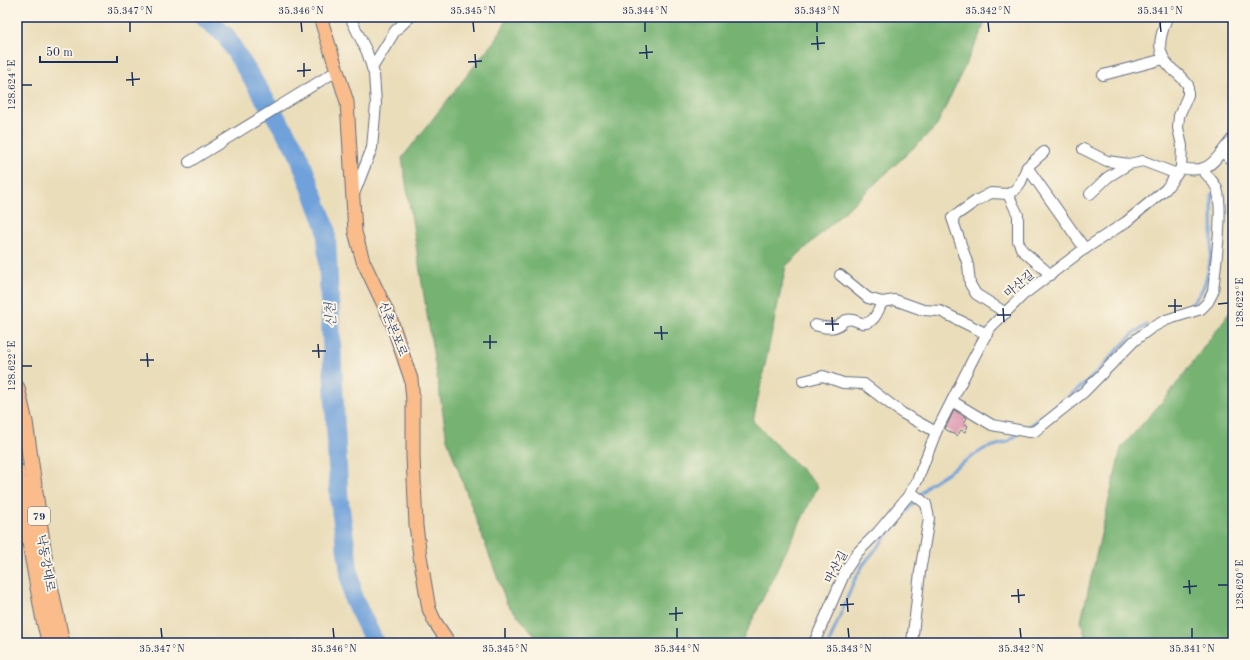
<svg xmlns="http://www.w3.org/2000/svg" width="1250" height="660" font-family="'Old Standard TT','Noto Serif KR',serif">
<rect width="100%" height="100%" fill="#fcf5e5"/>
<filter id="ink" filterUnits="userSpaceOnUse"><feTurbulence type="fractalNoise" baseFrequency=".025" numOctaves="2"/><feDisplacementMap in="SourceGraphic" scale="8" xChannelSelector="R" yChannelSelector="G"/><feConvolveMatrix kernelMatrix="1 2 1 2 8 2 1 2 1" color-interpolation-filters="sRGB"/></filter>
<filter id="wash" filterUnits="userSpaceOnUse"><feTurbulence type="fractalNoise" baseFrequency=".012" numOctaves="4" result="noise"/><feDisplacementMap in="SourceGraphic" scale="16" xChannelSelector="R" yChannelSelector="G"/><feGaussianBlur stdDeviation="0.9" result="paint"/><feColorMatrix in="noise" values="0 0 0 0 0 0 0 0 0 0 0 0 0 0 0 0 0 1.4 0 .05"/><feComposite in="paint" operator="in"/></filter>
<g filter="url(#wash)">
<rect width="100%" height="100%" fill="#eaddba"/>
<!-- forest -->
<g fill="#76b272" stroke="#487068">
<polygon points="508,17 988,17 936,127 786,266 753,421 818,486 741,643 542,643 507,604 447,439 402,158 498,36"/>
<polygon points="1233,308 1233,643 1087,643 1081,621 1121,448 1169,394"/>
</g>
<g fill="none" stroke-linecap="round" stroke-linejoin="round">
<!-- stream -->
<g stroke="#70a1da" stroke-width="3">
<path d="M 1182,310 C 1218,294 1212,227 1212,194"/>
<polyline points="1026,429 1086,383 1134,333 1147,325"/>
<polyline points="829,643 854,581 863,565 928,485 984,449 1007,442 1020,433"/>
</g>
<!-- river -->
<polyline stroke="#70a1da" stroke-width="19" points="203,17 225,35 297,151 326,228 339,498 353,598 375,643"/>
</g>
<g id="blocks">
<!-- building -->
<polygon fill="#d88daa" points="954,410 967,418 964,423 968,426 965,432 961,430 957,436 945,429"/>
</g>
</g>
<g filter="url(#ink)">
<use href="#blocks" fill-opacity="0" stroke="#636c7e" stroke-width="1"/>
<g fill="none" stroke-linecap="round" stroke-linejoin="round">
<!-- minor casing -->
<g stroke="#636c7e" stroke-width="12">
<g id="minor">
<polyline points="350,17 367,52 374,74 376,104 372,148 354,194"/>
<polyline points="372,68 395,31 410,17"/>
<polyline points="1103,75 1164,59"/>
<polyline points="1083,149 1107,161 1129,164 1143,161 1177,174"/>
<polyline points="1223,151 1233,163"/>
<polyline points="189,162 338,70"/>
<polyline points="1027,167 1085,249"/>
<path d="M 1181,168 C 1212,175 1215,158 1233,138"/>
<polyline points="1008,194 1018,215 1018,241 1022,250 1051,275"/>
<polyline points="1090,194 1108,177 1129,164"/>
<polyline points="840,275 868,298 882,302 895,300 923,310 940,311 987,334"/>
<polyline points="1006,313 976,294 970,284 968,265 952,218 976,201 991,193 1008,194 1015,190 1021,182 1027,167 1044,152"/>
<path d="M 815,325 C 822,327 832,330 839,325 C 842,323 844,320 847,320 C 852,318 857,322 862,323 C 874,325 878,311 882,302"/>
<polyline points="803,381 823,376 843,383 864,384 902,413 936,432"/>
<path d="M 952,401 L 992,425 L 1029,432 L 1035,431 L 1084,392 L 1134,341 L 1151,328 L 1166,320 L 1201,309 L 1208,302 L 1213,292 C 1215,269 1224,209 1217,189 C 1214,181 1207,176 1202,169"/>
<polyline points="911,492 926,504 929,518 920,572 912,643"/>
<path d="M 814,643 L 846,570 L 857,553 L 878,532 L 908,496 L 917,481 L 936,432 L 974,357 L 989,329 L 1023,295 L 1080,252 L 1126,222 L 1166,189 L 1181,168 L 1182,146 L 1178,128 L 1179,116 L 1188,95 L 1188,85 C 1183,78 1178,74 1172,69 C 1154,51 1160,38 1167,17"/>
</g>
</g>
<!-- major casing -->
<g stroke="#636c7e" stroke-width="15">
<polyline id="major" points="320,17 347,102 355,232 363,261 391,320 411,379 413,400 413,456 416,526 420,556 429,609 435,622 449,643"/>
</g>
<!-- highway casing -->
<g stroke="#636c7e" stroke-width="17">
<g id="highway">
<polyline points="17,388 25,422 45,562 62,643"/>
<polyline points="17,471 44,621 50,643"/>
</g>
</g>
<!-- minor -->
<use href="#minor" stroke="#fff" stroke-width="10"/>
<!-- major -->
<use href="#major" stroke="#f9bc8a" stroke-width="13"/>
<!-- highway -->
<use href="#highway" stroke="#f9bc8a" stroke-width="15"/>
</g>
</g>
<!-- ticks -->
<path fill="none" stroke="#1b2f5e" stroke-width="1.5" d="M 130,22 L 130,32M 301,22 L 302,32M 473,22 L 474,32M 645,22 L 645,32M 817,22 L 817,32M 988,22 L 989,32M 1160,22 L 1161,32M 817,36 L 818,50M 811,44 L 825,43M 646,45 L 647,59M 639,53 L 653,52M 475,54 L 476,68M 468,62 L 482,61M 304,63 L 304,77M 297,71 L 311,70M 132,72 L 133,86M 126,80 L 140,79M 22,85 L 32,85M 1175,299 L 1175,313M 1218,304 L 1228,303M 1168,306 L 1182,306M 1003,308 L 1004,322M 997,315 L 1011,315M 832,317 L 833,331M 825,324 L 839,324M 661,326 L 662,340M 654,333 L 668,333M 490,335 L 490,349M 483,342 L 497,342M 318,344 L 319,358M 312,351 L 326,351M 147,353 L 148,367M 140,360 L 154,360M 22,366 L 32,366M 1189,580 L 1190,594M 1218,585 L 1228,585M 1183,587 L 1197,586M 1018,589 L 1019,603M 1011,596 L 1025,595M 847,598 L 848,612M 840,605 L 854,604M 676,607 L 676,621M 669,614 L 683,613M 161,628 L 162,638M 333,628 L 334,638M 505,628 L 505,638M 677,628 L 677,638M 848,628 L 849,638M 1020,628 L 1021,638M 1192,628 L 1192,638"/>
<g text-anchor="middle" stroke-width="4" stroke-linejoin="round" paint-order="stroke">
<!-- shield labels -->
<rect fill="#fcf5e5" stroke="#5e6a86" stroke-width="1" x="28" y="507" width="22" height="18" rx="3"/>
<g font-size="11" font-weight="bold" fill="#1b2f5e">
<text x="39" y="520">79</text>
</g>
<!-- street labels -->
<g font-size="12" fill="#1b2f5e" stroke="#fcf5e5">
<text transform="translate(1019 284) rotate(-40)" y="4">마산길</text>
<text transform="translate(393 329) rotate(68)" y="4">신촌본포로</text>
<text transform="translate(46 563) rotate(80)" y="4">낙동강대로</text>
<text transform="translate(836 567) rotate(-62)" y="4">마산길</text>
</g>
<!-- water labels -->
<g font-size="13" font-style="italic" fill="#395789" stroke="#fcf5e5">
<text transform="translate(330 315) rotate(-93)" y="5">신천</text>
</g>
</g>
<!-- margin -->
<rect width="1250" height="660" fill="none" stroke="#fcf5e5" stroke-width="44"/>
<!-- scale -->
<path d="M40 56v6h77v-6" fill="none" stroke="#1b2f5e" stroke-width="2"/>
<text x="46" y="56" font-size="12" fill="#1b2f5e" stroke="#fcf5e5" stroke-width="3" paint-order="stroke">50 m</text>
<rect x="22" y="22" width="1206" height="616" fill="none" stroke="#1b2f5e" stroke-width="1.5"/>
<g font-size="10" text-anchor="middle" fill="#1b2f5e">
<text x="130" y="14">35.347°N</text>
<text x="301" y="14">35.346°N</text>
<text x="473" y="14">35.345°N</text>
<text x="645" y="14">35.344°N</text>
<text x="817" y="14">35.343°N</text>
<text x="988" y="14">35.342°N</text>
<text x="1160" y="14">35.341°N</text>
<text transform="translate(11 85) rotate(-90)" y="4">128.624°E</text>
<text transform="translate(1239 303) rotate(-90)" y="4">128.622°E</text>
<text transform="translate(11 366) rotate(-90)" y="4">128.622°E</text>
<text transform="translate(1239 585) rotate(-90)" y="4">128.620°E</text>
<text x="162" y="652">35.347°N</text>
<text x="334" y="652">35.346°N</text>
<text x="505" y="652">35.345°N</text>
<text x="677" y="652">35.344°N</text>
<text x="849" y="652">35.343°N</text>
<text x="1021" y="652">35.342°N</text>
<text x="1192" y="652">35.341°N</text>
</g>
</svg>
